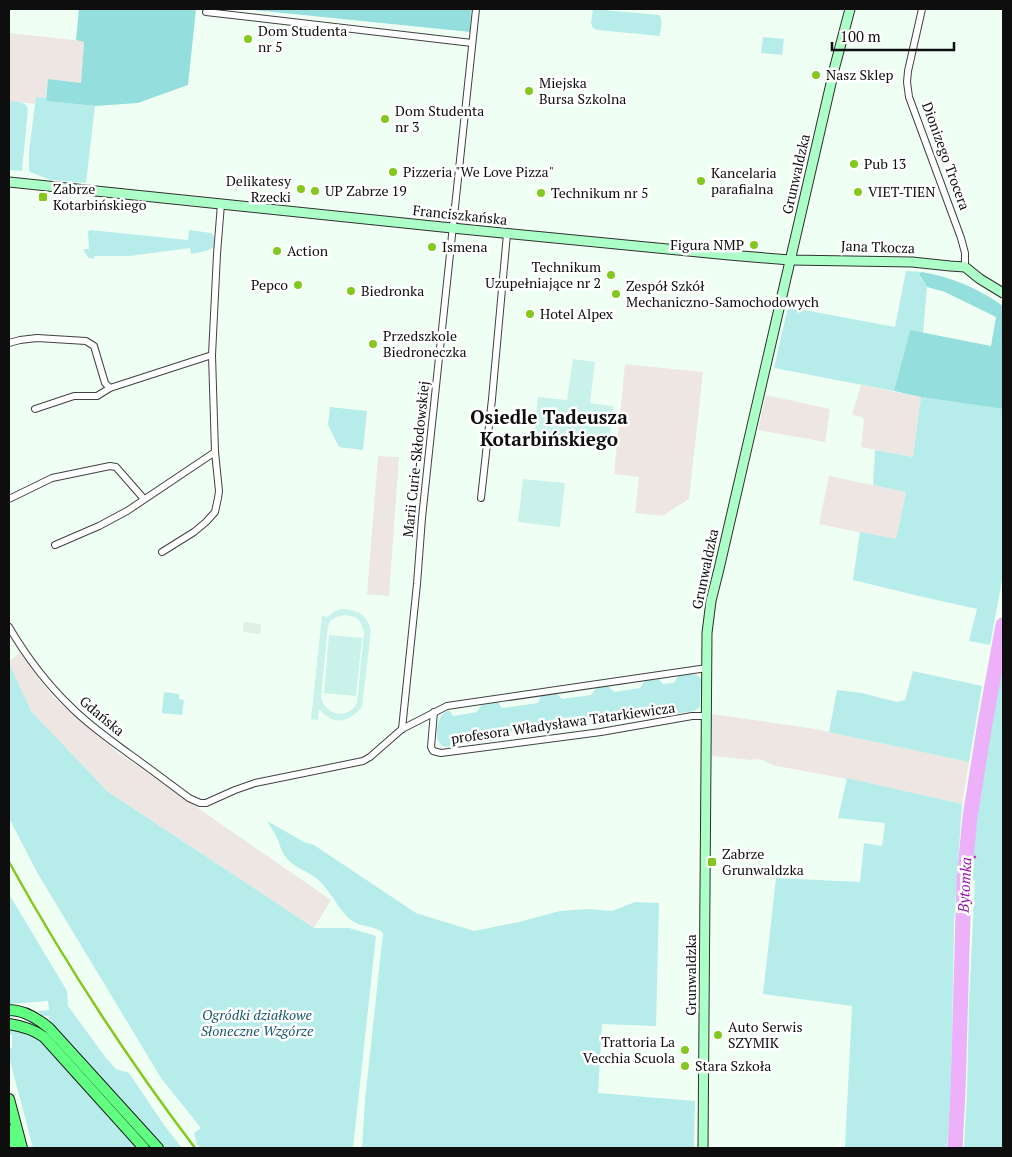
<svg xmlns="http://www.w3.org/2000/svg" width="1012" height="1157" font-family="'PT Serif',serif">
<rect width="100%" height="100%" fill="#f0fff4"/>
<!-- industrial -->
<g fill="#eee6e2">
<polygon points="9,33 84,41 81,83 48,79 46,98 36,97 35,104 9,101"/>
<polygon points="625,364 703,372 689,499 662,516 635,513 639,477 614,474"/>
<polygon points="861,385 921,397 913,457 861,447 864,420 862,417 852,415"/>
<polygon points="766,395 830,409 825,442 758,430"/>
<polygon points="378,456 399,457 389,596 367,594"/>
<polygon points="829,476 906,492 896,540 819,524"/>
<polygon points="20,653 53,697 117,752 331,900 314,928 107,791 31,711 9,663 9,661"/>
<polygon points="712,714 816,729 969,762 962,804 873,784 772,765 763,760 756,759 751,760 712,756"/>
</g>
<!-- green -->
<g fill="#b6ece9">
<path d="M 593,9 L 659,15 C 664,20 660,30 660,36 L 598,30 L 593,28 L 591,23 Z"/>
<polygon points="763,37 784,39 782,55 761,53"/>
<polygon points="36,97 46,98 46,101 95,106 86,183 51,180 30,172 29,169 29,151"/>
<path d="M 9,101 C 16,102 24,101 28,108 L 22,171 L 9,170 Z"/>
<path d="M 90,230 L 188,240 L 189,230 L 211,233 C 225,249 203,252 191,254 L 190,248 L 129,256 L 94,256 L 94,259 L 89,258 L 84,251 L 84,249 L 89,249 L 88,231 Z"/>
<polygon points="906,271 922,272 919,275 927,287 923,333 910,330 894,391 774,368 788,307 895,327"/>
<polygon points="921,397 1003,409 1003,575 990,645 969,641 977,609 923,597 853,580 860,532 896,539 906,492 873,485 875,450 913,457"/>
<polygon points="330,407 367,411 363,450 339,447 328,425"/>
<polygon points="1003,647 1003,1148 964,1148 967,1093 969,1001 975,880 970,879 972,827"/>
<polygon points="9,663 31,711 107,791 314,928 349,928 376,936 353,1148 200,1148 197,1144 194,1133 201,1128 161,1078 38,874 9,818"/>
<polygon points="913,671 982,686 969,762 829,732 837,690 862,693 897,702 905,700"/>
<path d="M 690,674 L 697,675 L 701,679 L 700,706 L 699,708 L 694,711 L 639,719 L 633,714 L 617,716 L 612,723 L 602,725 L 597,719 L 575,722 L 571,729 L 552,732 L 544,727 L 500,733 L 496,740 L 477,743 L 475,737 L 454,740 L 454,746 C 435,752 434,731 440,718 C 442,714 445,712 449,710 L 453,716 L 477,712 L 481,705 L 498,702 L 502,708 L 538,703 L 541,696 L 557,694 L 562,699 L 591,695 L 596,688 L 608,686 L 614,692 L 640,688 L 645,681 L 659,679 L 663,684 L 674,683 L 678,676 Z"/>
<polygon points="164,692 179,694 179,699 184,700 182,715 162,713"/>
<polygon points="847,778 962,804 954,922 951,1090 947,1148 845,1148 852,1006 763,994 776,878 860,882 864,843 882,846 885,823 838,818"/>
<path d="M 267,821 L 304,842 L 314,845 L 416,913 L 474,931 L 519,922 L 560,911 L 589,909 L 612,911 L 635,902 L 659,903 L 656,1026 L 602,1024 L 598,1093 L 695,1101 L 694,1148 L 362,1148 L 365,1100 L 383,933 C 375,925 361,928 351,920 C 338,910 331,890 316,878 C 306,870 292,867 285,856 C 281,851 280,844 277,838 C 274,832 271,827 267,821 Z"/>
<polygon points="9,894 67,991 68,1006 106,1058 116,1069 129,1073 164,1125 182,1148 162,1148 50,1024 49,1016 42,1016 38,1011 49,1010 48,1001 9,1004"/>
<polygon points="9,1028 28,1032 41,1041 139,1148 33,1148 9,1057 9,1048 12,1048 12,1035 9,1035"/>
</g>
<!-- forest -->
<g fill="#95dede">
<polygon points="79,9 196,9 188,85 138,103 95,106 46,101 48,79 81,83 84,42 76,40"/>
<polygon points="245,9 471,9 470,32"/>
<path d="M 922,272 C 952,277 979,289 1003,306 L 1003,409 L 921,397 L 894,391 L 910,330 L 991,346 L 996,317 L 945,292 L 927,287 L 919,274 Z"/>
</g>
<!-- pitch -->
<g fill="#c9f3ea" fill-rule="evenodd">
<polygon points="573,359 595,362 590,403 613,406 609,443 534,433 538,397 567,400"/>
<polygon points="523,479 565,483 560,527 518,522"/>
<path d="M 341,609 C 357,609 367,614 371,631 L 362,707 C 348,723 333,726 319,709 L 318,720 L 311,719 L 322,615 L 327,617 L 335,611 ZM 345,615 C 358,617 360,619 364,632 L 357,703 C 347,721 325,715 321,697 L 328,627 L 330,621 L 337,617 Z"/>
<polygon points="329,635 362,638 356,696 324,693"/>
</g>
<!-- plaza -->
<polygon fill="#def0e1" points="244,622 261,624 260,634 243,632"/>
<g fill="none" stroke-linecap="round" stroke-linejoin="round">
<!-- stream -->
<g stroke="#bd33d6" stroke-width="2.5">
<polyline points="966,859 975,857"/>
<polyline points="958,876 964,880"/>
</g>
<!-- river -->
<polyline stroke="#edb1fa" stroke-width="15" points="955,1148 958,1092 964,880 970,817 984,729 1003,625"/>
<!-- street casing -->
<g stroke="#414141" stroke-width="8">
<g id="street">
<polyline points="922,9 908,71 907,82 909,97 961,238 965,253 965,267"/>
<polyline points="206,12 472,43"/>
<polyline points="9,343 20,340 37,338 86,341 94,346 105,383 110,388"/>
<polyline points="35,409 74,396 97,396 110,388 212,355"/>
<polyline points="481,498 492,399 507,234"/>
<polyline points="9,499 52,478 110,466 116,467 144,499"/>
<polyline points="55,545 99,526 127,511 215,452"/>
<polyline points="162,552 194,532 206,522 215,512 218,498 219,491 215,452 212,355 217,254 221,204"/>
<path d="M 9,627 C 26,656 47,684 72,708 C 89,725 109,739 128,753 C 149,768 169,783 189,798 L 200,803 L 206,803 L 235,790 L 255,783 L 363,761 L 370,757 L 402,729 L 447,706 L 707,668"/>
<polyline points="434,712 431,747 433,751 441,753 601,732 692,716 706,716"/>
<polyline points="402,729 417,584 422,518 476,9"/>
</g>
</g>
<!-- secondary casing -->
<g stroke="#303030" stroke-width="11">
<g id="secondary">
<polyline points="9,182 452,228 729,255 790,260 912,262 950,266 965,267 980,279 1003,293"/>
<polyline points="703,1148 707,633 711,601 719,569 835,66 850,9"/>
</g>
</g>
<!-- primary casing -->
<g stroke="#1f1f1f" stroke-width="12">
<g id="primary">
<path d="M 9,1010 C 24,1010 37,1018 49,1028 L 158,1148"/>
<path d="M 9,1024 C 22,1026 33,1029 44,1037 L 144,1148"/>
<polyline points="9,1099 22,1148"/>
<polyline points="9,1130 14,1148"/>
</g>
</g>
<!-- street -->
<use href="#street" stroke="#fff" stroke-width="6"/>
<!-- secondary -->
<use href="#secondary" stroke="#abffc7" stroke-width="9"/>
<!-- primary -->
<use href="#primary" stroke="#60ff81" stroke-width="10"/>
<!-- rail -->
<path stroke="#83c81d" stroke-width="2.5" d="M 9,862 C 64,961 126,1057 195,1148"/>
</g>
<!-- markers -->
<g fill="#83c81d" stroke="#fff" stroke-width="2">
<circle cx="248" cy="39" r="5"/>
<circle cx="816" cy="75" r="5"/>
<circle cx="529" cy="91" r="5"/>
<circle cx="385" cy="119" r="5"/>
<circle cx="854" cy="164" r="5"/>
<circle cx="393" cy="172" r="5"/>
<circle cx="701" cy="181" r="5"/>
<circle cx="301" cy="189" r="5"/>
<circle cx="315" cy="191" r="5"/>
<circle cx="858" cy="192" r="5"/>
<circle cx="541" cy="193" r="5"/>
<rect x="38" y="192" width="10" height="10" rx="2.5"/>
<circle cx="754" cy="245" r="5"/>
<circle cx="432" cy="247" r="5"/>
<circle cx="277" cy="251" r="5"/>
<circle cx="611" cy="275" r="5"/>
<circle cx="298" cy="285" r="5"/>
<circle cx="351" cy="291" r="5"/>
<circle cx="616" cy="294" r="5"/>
<circle cx="530" cy="314" r="5"/>
<circle cx="373" cy="344" r="5"/>
<rect x="707" y="857" width="10" height="10" rx="2.5"/>
<circle cx="718" cy="1035" r="5"/>
<circle cx="685" cy="1050" r="5"/>
<circle cx="685" cy="1066" r="5"/>
</g>
<g text-anchor="middle" stroke-width="5" stroke-linejoin="round" paint-order="stroke">
<!-- poi labels -->
<g font-size="14" fill="#0e0e0e" stroke="#fff" text-anchor="start">
<text x="258" y="36">Dom Studenta<tspan x="258" dy="16">nr 5</tspan></text>
<text x="826" y="80">Nasz Sklep</text>
<text x="539" y="88">Miejska<tspan x="539" dy="16">Bursa Szkolna</tspan></text>
<text x="395" y="116">Dom Studenta<tspan x="395" dy="16">nr 3</tspan></text>
<text x="864" y="169">Pub 13</text>
<text x="403" y="177">Pizzeria "We Love Pizza"</text>
<text x="711" y="178">Kancelaria<tspan x="711" dy="16">parafialna</tspan></text>
<text x="291" y="186" text-anchor="end">Delikatesy<tspan x="291" dy="16">Rzecki</tspan></text>
<text x="53" y="194">Zabrze<tspan x="53" dy="16">Kotarbińskiego</tspan></text>
<text x="325" y="196">UP Zabrze 19</text>
<text x="868" y="197">VIET-TIEN</text>
<text x="551" y="198">Technikum nr 5</text>
<text x="744" y="250" text-anchor="end">Figura NMP</text>
<text x="442" y="252">Ismena</text>
<text x="287" y="256">Action</text>
<text x="601" y="272" text-anchor="end">Technikum<tspan x="601" dy="16">Uzupełniające nr 2</tspan></text>
<text x="288" y="290" text-anchor="end">Pepco</text>
<text x="626" y="291">Zespół Szkół<tspan x="626" dy="16">Mechaniczno-Samochodowych</tspan></text>
<text x="361" y="296">Biedronka</text>
<text x="540" y="319">Hotel Alpex</text>
<text x="383" y="341">Przedszkole<tspan x="383" dy="16">Biedroneczka</tspan></text>
<text x="722" y="859">Zabrze<tspan x="722" dy="16">Grunwaldzka</tspan></text>
<text x="728" y="1032">Auto Serwis<tspan x="728" dy="16">SZYMIK</tspan></text>
<text x="675" y="1047" text-anchor="end">Trattoria La<tspan x="675" dy="16">Vecchia Scuola</tspan></text>
<text x="695" y="1071">Stara Szkoła</text>
</g>
<!-- street labels -->
<g font-size="14" fill="#0e0e0e" stroke="#fff">
<text transform="translate(946 156) rotate(70)" y="5">Dionizego Trocera</text>
<text transform="translate(796 174) rotate(-77)" y="5">Grunwaldzka</text>
<text transform="translate(460 215) rotate(6)" y="5">Franciszkańska</text>
<text transform="translate(878 247) rotate(2)" y="5">Jana Tkocza</text>
<text transform="translate(416 459) rotate(-84)" y="5">Marii Curie-Skłodowskiej</text>
<text transform="translate(705 569) rotate(-78)" y="5">Grunwaldzka</text>
<text transform="translate(102 716) rotate(40)" y="5">Gdańska</text>
<text transform="translate(563 723) rotate(-8)" y="5">profesora Władysława Tatarkiewicza</text>
<text transform="translate(691 975) rotate(-90)" y="5">Grunwaldzka</text>
</g>
<!-- park labels -->
<g font-size="14" font-style="italic" fill="#1a576b" stroke="#fff">
<text x="257" y="1020">Ogródki działkowe<tspan x="257" dy="16">Słoneczne Wzgórze</tspan></text>
</g>
<!-- water labels -->
<g font-size="15" font-style="italic" fill="#970fa9" stroke="#fff">
<text transform="translate(965 885) rotate(-87)" y="5">Bytomka</text>
</g>
<!-- district labels -->
<g font-size="19" font-weight="bold" fill="#0e0e0e" stroke="#fff">
<text x="549" y="424">Osiedle Tadeusza<tspan x="549" dy="22">Kotarbińskiego</tspan></text>
</g>
</g>
<!-- border -->
<rect width="1012" height="1157" fill="none" stroke="#0e0e0e" stroke-width="20"/>
<!-- scale -->
<path d="M832 42v8h122v-8" fill="none" stroke="#0e0e0e" stroke-width="2.5"/>
<text x="840" y="42" font-size="15" fill="#0e0e0e" stroke="#ffffff" stroke-width="4" paint-order="stroke">100 m</text>
</svg>
